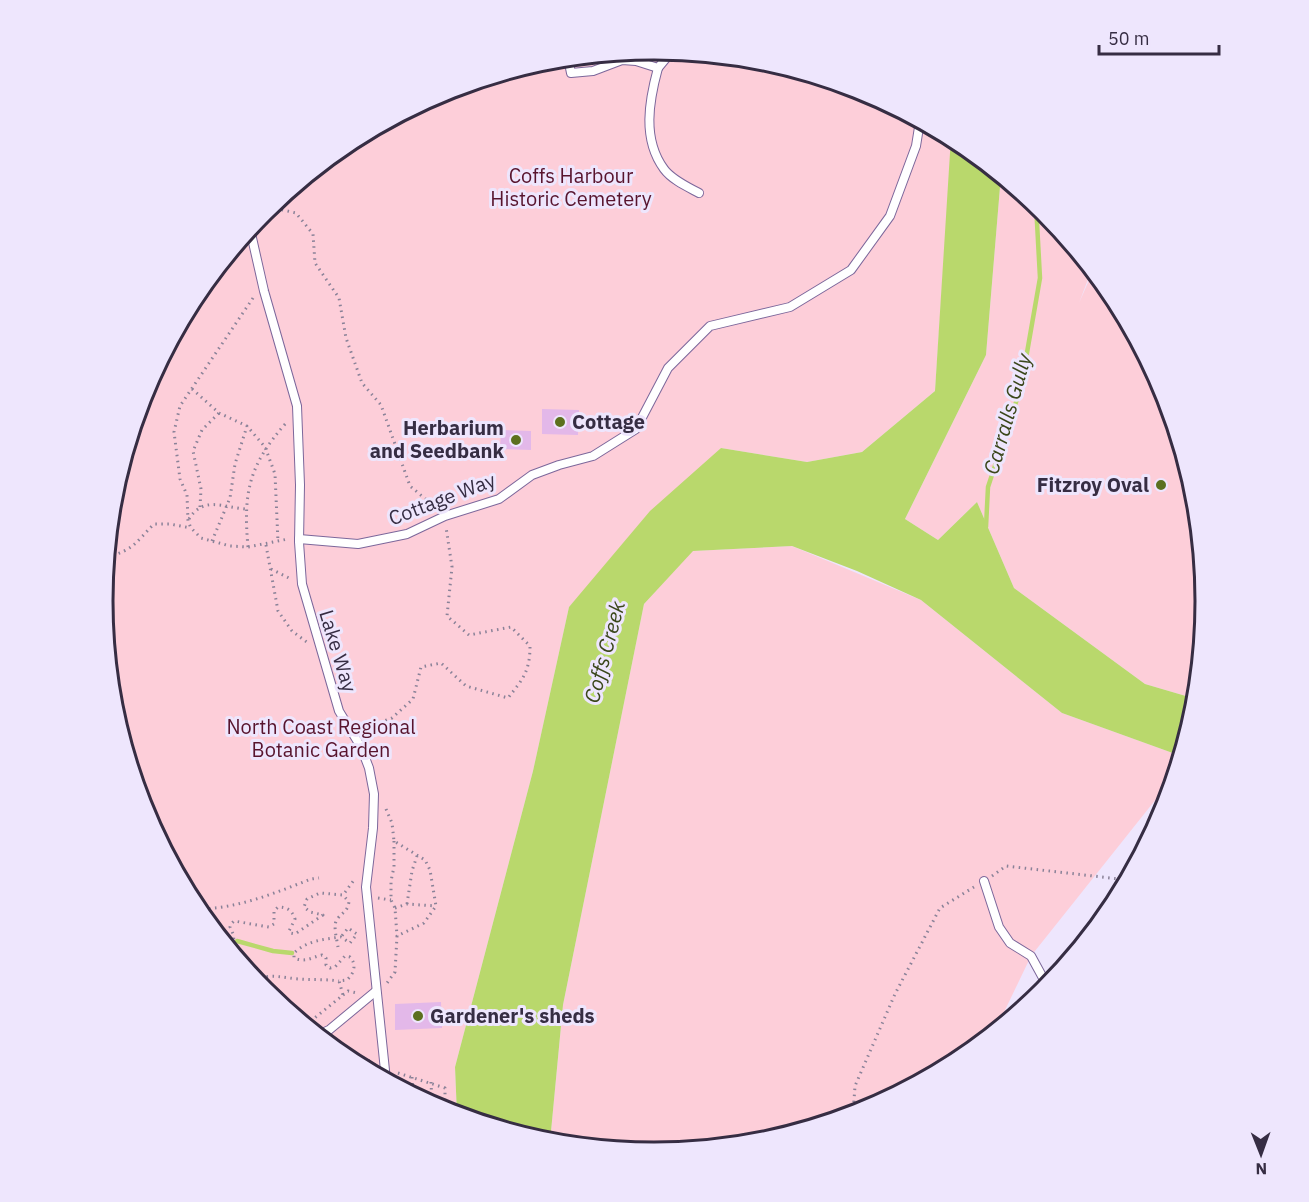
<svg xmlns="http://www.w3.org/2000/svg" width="1309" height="1202" font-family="'IBM Plex Sans',sans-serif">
<rect width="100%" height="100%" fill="#eee6fd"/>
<!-- green -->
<g fill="#fdced9">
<polygon points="655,50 762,60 866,92 952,138 935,391 862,452 807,462 721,448 569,607 533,771 455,1067 457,1115 443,1110 348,1059 264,991 196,907 145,812 114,708 103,601 114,493 145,390 196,294 265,211 348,142 444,91 547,60"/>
<polygon points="1001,175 1045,211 1092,269 1079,303 1093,271 1113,295 1164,390 1195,494 1206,601 1196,699 1145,684 1014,588 977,502 938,540 905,519 986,355"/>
<polygon points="792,546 921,600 1062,713 1181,756 1176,774 1031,956 995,1031 961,1060 865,1111 762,1142 654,1152 550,1142 563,1005 644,604 692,551"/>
</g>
<!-- water -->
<polygon fill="#b9d86c" points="951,137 961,143 1001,175 986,355 905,519 938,540 977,502 1014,588 1145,684 1196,699 1195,709 1181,756 1062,713 921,600 857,571 792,546 693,551 644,604 563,1005 550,1142 457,1115 455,1067 533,771 569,607 650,511 721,448 807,462 862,452 935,391"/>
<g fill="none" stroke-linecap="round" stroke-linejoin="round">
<!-- stream -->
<g stroke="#b9d86c" stroke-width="4.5">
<polyline points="986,527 988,487 1021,387 1040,278 1036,204"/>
<polyline points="237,941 273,951 292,953"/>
</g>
</g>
<!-- building -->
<g fill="#e3b8e9">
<polygon points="542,409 579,410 578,435 542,434"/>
<polygon points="501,430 531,431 531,450 500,449"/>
<polygon points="441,1002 442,1028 395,1030 395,1004"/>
</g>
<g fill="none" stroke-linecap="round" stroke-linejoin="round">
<!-- lane casing -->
<g stroke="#7c679b" stroke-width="10">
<g id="lane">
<polyline points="568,58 571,73 593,71 622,60 636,61 658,68 672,51"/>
<path d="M 658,68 C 649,101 642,139 664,169 C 672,180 688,187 699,193"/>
<polyline points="250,229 264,291 297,406 300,485 299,542 302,584 339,711 361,747 369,768 374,794 373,828 366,887 386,1080"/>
<polyline points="299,539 358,544 407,534 445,516 499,499 532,475 559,465 593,456 636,429 668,368 710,326 790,307 851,270 890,216 916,146 920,121"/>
<polyline points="984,881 999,927 1010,943 1031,956 1048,987"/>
<polyline points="318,1035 329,1030 376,991"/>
</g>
</g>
<!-- path -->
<g stroke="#8a8298" stroke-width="3" stroke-dasharray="1.5 4.5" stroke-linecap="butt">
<polyline points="270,207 296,213 313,234 315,263 339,298 346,338 362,383 381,405 410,486 435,507"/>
<polyline points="253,298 180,406 174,432 180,479 187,495 188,521 191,528 201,538 230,546 248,547 288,539"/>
<polyline points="192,389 219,413 247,426 265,447 275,474 278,542"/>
<polyline points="200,507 201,489 193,451 202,430 219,413"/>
<path d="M 189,519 C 203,496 223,507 245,509"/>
<polyline points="212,541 230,498 235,464 247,426"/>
<polyline points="266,545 278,611 292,631 308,643"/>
<path d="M 248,547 C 243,492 249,465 286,423"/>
<path d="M 107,557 C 134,550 136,542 154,524 L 170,524 L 191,528"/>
<polyline points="271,569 291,579"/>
<path d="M 363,729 L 392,718 L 413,699 L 421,667 L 441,663 L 466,686 L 508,698 C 523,679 530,671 530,646 L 511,627 L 469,635 L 447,616 L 452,567 L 446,527"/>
<polyline points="386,809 392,823 394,841 425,860 430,870 436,906 424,923 397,936 395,972 387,983"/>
<polyline points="394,841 394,867 391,881 391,900 395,908 397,936"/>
<polyline points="992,876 1006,866 1128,880"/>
<polyline points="378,898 391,900"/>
<polyline points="407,904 412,871 417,856"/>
<polyline points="395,908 407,904 436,906"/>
<path d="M 197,909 C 237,909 275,893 311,879 L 319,878"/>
<path d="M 338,947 C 337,939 332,924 338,918 C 344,911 347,912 349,902 L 343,895"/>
<path d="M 232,951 L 234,936 L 230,927 L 232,923 L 234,921 L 269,927 L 274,924 L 274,911 L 278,907 C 287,907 292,910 295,919 L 289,931 L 290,933 L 295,934 L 323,915 L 310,912 L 304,907 L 307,899 L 320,893 L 343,895 L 354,880"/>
<path d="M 255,980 C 271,973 283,978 299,979 C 312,980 325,979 339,981"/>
<polyline points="343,995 348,991 357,993"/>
<path d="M 306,1025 L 343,995 L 339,981 L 347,980 C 354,973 357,965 350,957 L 345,956 L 335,967 L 330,968 L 326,965 L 326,958 L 322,955 C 312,957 306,963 294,958 L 294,953 C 306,941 324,939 341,937 L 350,943 L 357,934 L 348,928 L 341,937"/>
<polyline points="336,1049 368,1062 373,1058"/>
<polyline points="398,1073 445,1088 445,1111"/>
<polyline points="412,1077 413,1094"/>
<polyline points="431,1082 432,1104"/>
<polyline points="853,1114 855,1086 895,994 940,908 974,887"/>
</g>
<!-- lane -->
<use href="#lane" stroke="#fff" stroke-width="8"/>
</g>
<!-- markers -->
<g fill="#5c701f" stroke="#eee6fd" stroke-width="2">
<circle cx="560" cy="422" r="6"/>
<circle cx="516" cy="440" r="6"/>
<circle cx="1161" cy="485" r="6"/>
<circle cx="418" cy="1016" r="6"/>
</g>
<g text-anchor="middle" stroke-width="6" stroke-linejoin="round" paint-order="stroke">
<!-- park labels -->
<g font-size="20" fill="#58142e" stroke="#eee6fd">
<text x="571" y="183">Coffs Harbour<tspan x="571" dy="23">Historic Cemetery</tspan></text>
<text x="321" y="734">North Coast Regional<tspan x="321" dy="23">Botanic Garden</tspan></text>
</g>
<!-- poi labels -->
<g font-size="20" font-weight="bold" fill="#362d43" stroke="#eee6fd" text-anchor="start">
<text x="572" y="429">Cottage</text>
<text x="504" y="435" text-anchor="end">Herbarium<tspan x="504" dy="23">and Seedbank</tspan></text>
<text x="1149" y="492" text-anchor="end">Fitzroy Oval</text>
<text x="430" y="1023">Gardener's sheds</text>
</g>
<!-- street labels -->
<g font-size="20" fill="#362d43" stroke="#eee6fd">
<text transform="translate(442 499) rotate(-21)" y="7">Cottage Way</text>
<text transform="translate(338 651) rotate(73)" y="7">Lake Way</text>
</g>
<!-- water labels -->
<g font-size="21" font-style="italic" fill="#3b471b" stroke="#eee6fd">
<text transform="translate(1008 414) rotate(-74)" y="7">Carralls Gully</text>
<text transform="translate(605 652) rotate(-75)" y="7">Coffs Creek</text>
</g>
</g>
<!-- crop -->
<path d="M0 0H1309V1202H0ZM113 601a541 541 0 1 1 1082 0a541 541 0 1 1-1082 0Z" fill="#eee6fd" fill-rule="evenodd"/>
<path fill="none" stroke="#362d43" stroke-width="3" d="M113 601a541 541 0 1 1 1082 0a541 541 0 1 1-1082 0Z"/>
<!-- north arrow -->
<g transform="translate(1261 1154) rotate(179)" stroke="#eee6fd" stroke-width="4.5" paint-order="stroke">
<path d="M0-4.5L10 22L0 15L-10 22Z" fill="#362d43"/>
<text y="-9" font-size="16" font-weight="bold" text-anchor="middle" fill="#362d43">N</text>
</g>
<!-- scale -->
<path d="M1099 45v9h120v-9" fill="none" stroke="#362d43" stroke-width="3"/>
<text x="1108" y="45" font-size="18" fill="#362d43" stroke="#eee6fd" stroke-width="4.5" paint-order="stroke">50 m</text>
</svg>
